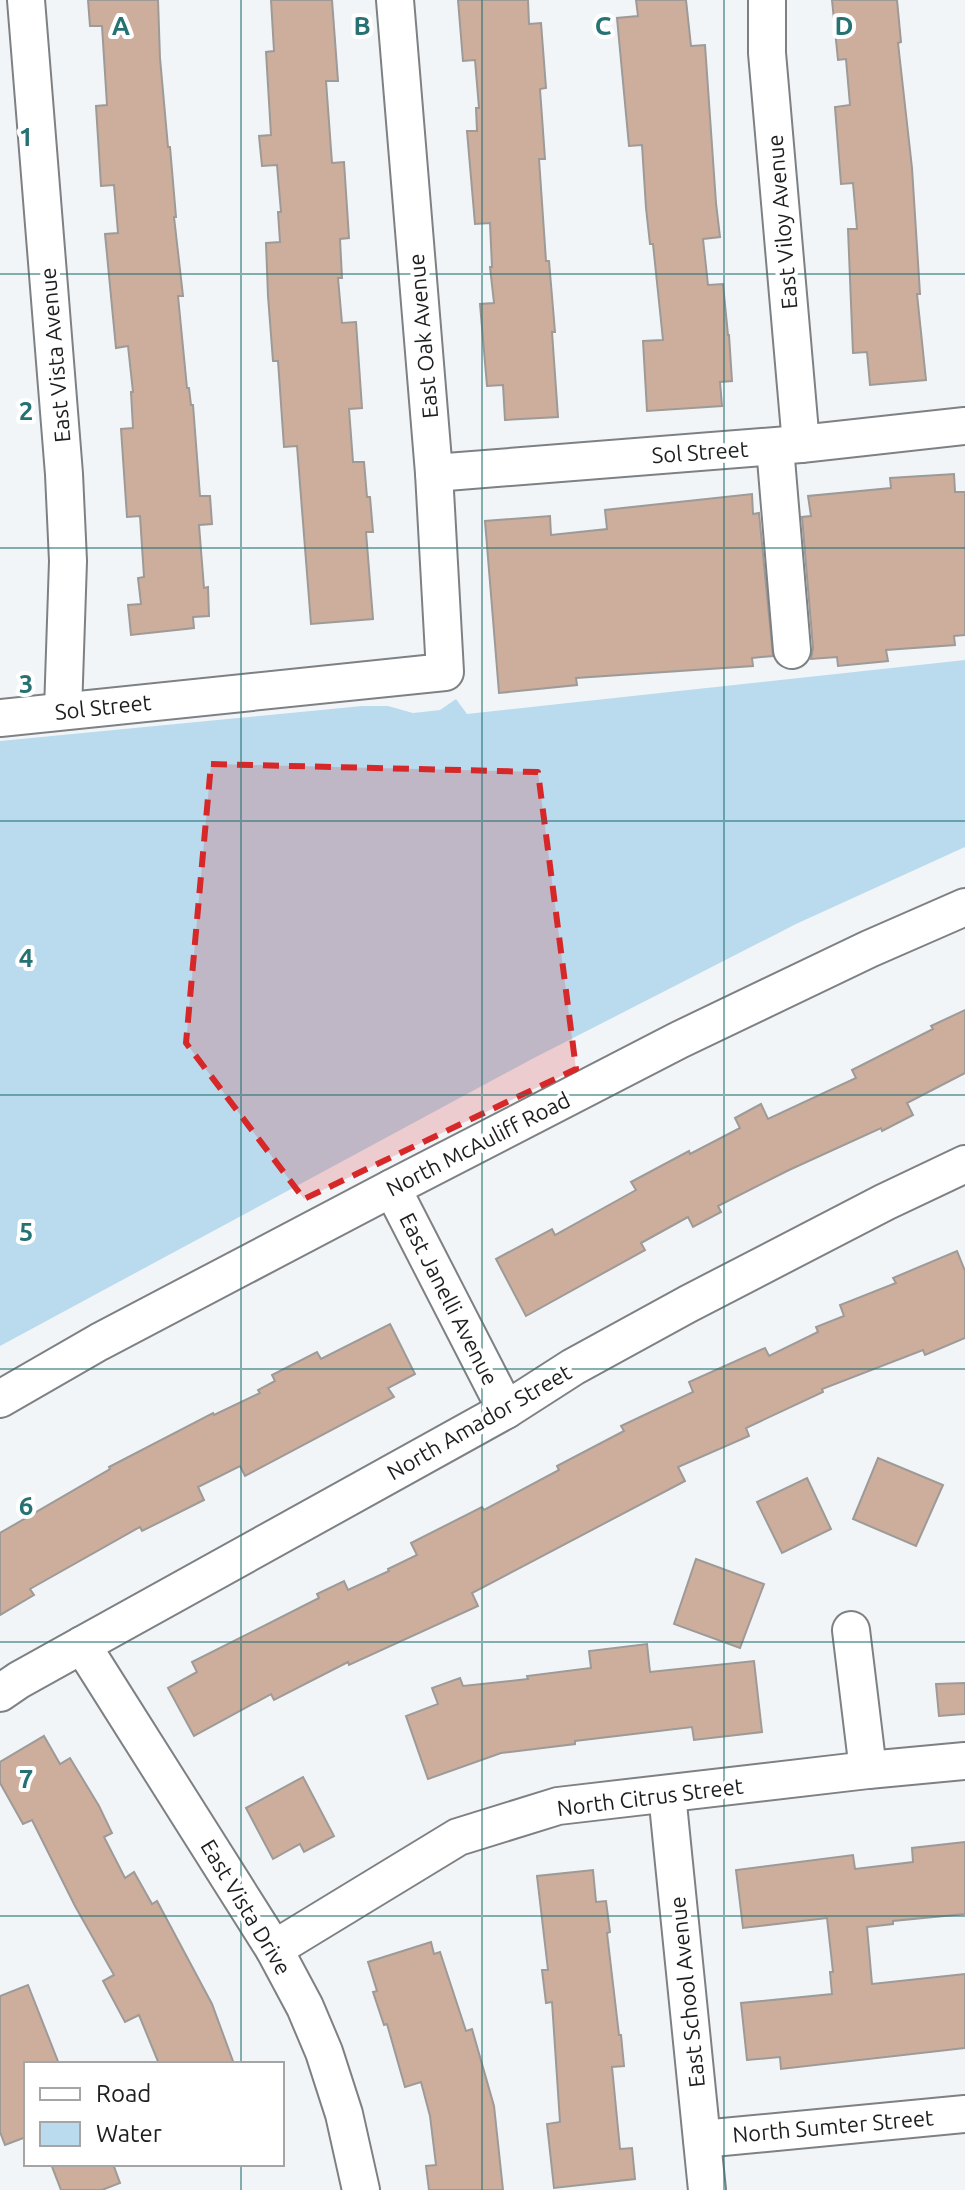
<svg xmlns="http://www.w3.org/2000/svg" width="965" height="2190" font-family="Ubuntu,sans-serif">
<rect width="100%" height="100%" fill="#f2f5f8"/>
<!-- water -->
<polygon fill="#badbee" points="965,660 965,847 796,924 532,1059 0,1346 0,741 362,706 388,706 413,713 440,710 456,699 467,714"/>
<!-- building -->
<g fill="#cdae9c" stroke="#9d9a98" stroke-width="2">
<polygon points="88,0 158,0 160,58 168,147 170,147 176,217 174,217 183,296 178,296 187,388 189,388 191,405 193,405 200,496 210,496 212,524 199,525 204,588 208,587 209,616 193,617 194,628 131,635 128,605 141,604 138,578 144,577 140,516 127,517 121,429 133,428 131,392 133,392 128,346 116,348 105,234 118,233 114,185 101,186 96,106 107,105 102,26 90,26"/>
<polygon points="271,0 332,0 338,81 326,81 332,163 344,162 349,238 340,239 342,278 338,278 342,323 356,322 362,408 349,409 353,462 364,462 367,497 370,497 373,532 366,532 373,619 311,624 297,446 284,447 278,361 273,361 268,296 266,243 280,242 278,212 281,212 277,165 262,166 259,136 271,135 266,52 274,51"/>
<polygon points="458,0 528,0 529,24 541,23 546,88 540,89 545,159 539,159 546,261 549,261 555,332 552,332 558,417 505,420 503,385 487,386 480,304 494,303 490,267 492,267 490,223 475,224 467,131 477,131 476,108 479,108 475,60 463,61"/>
<polygon points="636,0 686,0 691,46 705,45 716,203 720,237 703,239 708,285 723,284 728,335 729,335 732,381 720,382 722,406 647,411 643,341 663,340 653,244 650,244 646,208 642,145 629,146 617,18 638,16"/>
<polygon points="832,0 897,0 901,42 898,43 912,168 920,294 917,294 926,380 870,385 867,352 853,353 848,229 857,229 853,183 841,184 835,107 850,105 846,59 838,60"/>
<polygon points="954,474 955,492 965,492 965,635 954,636 955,645 886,650 888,661 838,666 837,657 811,659 813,648 802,517 811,516 808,496 891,488 890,478"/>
<polygon points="752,494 753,514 759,513 773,656 752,658 753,666 576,678 577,685 499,693 485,521 550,516 551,535 607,529 605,510"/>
<polygon points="965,1010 965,1073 907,1103 913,1115 882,1131 881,1128 789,1170 718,1206 721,1212 693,1227 688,1217 641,1243 645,1250 526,1316 496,1259 552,1229 555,1235 636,1190 631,1182 689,1151 690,1154 740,1128 735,1118 761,1104 768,1119 856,1078 852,1070 933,1029 931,1026"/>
<polygon points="957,1251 965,1271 965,1338 925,1355 923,1350 822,1389 823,1392 746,1428 749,1436 678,1467 685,1481 472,1593 478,1606 349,1665 348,1662 274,1700 271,1694 194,1736 168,1688 197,1672 192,1662 319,1598 317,1594 344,1581 348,1590 389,1571 388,1569 417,1555 411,1543 482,1507 484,1510 559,1470 557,1466 624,1431 621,1426 693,1392 689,1382 765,1348 769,1356 818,1332 816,1327 844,1316 840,1305 896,1283 893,1278"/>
<polygon points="390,1324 415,1374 388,1388 394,1397 245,1476 240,1466 198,1487 204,1500 142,1531 140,1527 30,1589 34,1595 0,1615 0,1533 110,1469 109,1467 213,1413 214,1415 260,1393 258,1390 275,1381 272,1375 317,1352 321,1359"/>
<polygon points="878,1458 943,1485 916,1546 853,1519"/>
<polygon points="807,1478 831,1529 782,1553 757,1502"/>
<polygon points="696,1559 764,1584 740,1648 674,1624"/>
<polygon points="647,1644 650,1672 754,1661 762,1732 694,1740 692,1727 575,1741 575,1744 501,1753 428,1779 406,1716 438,1704 432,1688 460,1678 463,1686 528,1679 527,1676 591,1668 589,1651"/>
<polygon points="965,1683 965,1714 939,1716 936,1684"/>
<polygon points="44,1736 60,1764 70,1758 99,1806 112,1833 104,1837 125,1878 134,1872 152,1904 157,1901 212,2004 234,2064 159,2064 139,2015 125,2022 103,1981 114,1975 75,1906 32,1820 23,1824 0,1783 0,1762"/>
<polygon points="303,1777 334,1836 304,1852 300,1844 273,1859 246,1808"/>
<polygon points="965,1842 965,1914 893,1921 893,1924 867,1927 872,1984 965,1974 965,2048 781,2069 780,2057 747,2060 741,2003 832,1994 830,1972 833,1972 827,1918 743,1928 736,1870 853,1855 855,1869 913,1862 912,1848"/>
<polygon points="593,1870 596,1902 606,1901 610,1932 607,1933 619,2035 621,2035 624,2066 612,2067 620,2149 632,2148 635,2179 554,2188 547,2124 560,2122 552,2002 546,2003 542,1970 548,1970 537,1876"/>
<polygon points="431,1942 434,1954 440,1952 466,2031 472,2029 494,2106 503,2190 429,2190 426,2166 436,2165 430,2116 421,2082 405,2087 387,2024 384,2025 373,1992 377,1991 368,1962"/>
<polygon points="28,1985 59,2064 26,2064 26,2137 5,2145 0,2132 0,1996"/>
<polygon points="51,2164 113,2164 120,2183 102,2190 61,2190"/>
</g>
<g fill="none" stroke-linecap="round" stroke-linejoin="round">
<!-- minor casing -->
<g stroke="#7e8183" stroke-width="40">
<g id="minor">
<polyline points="26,0 64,474 68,561 63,711"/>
<polyline points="767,0 767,53 801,444"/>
<polyline points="775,447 792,650"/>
<polyline points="434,473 801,444 965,426"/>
<polyline points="0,718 445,672 434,473 395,0"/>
<polyline points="392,1188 506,1410"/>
<polyline points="0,1399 99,1342 392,1188 679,1040 869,949 965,907"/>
<polyline points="851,1630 868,1770"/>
<polyline points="82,1645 274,1949 305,2007 324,2052 344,2114 361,2190"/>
<polyline points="0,1693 19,1680 82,1645 506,1410 573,1367 688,1304 885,1202 965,1164"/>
<polyline points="667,1794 707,2190"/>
<polyline points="274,1949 458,1837 558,1806 868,1770 965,1761"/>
<polyline points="702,2139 965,2114"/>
</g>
</g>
<!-- minor -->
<use href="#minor" stroke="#fff" stroke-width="36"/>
</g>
<!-- marked area -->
<path fill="#d62828" fill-opacity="0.2" stroke="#d62828" stroke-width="6" stroke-dasharray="16 10" stroke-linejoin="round" d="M 211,764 L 538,772 L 576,1069 L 304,1199 L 186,1043 Z"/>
<!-- grid -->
<path fill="none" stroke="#267172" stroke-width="2" stroke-opacity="0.55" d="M 241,0 L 241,2064M 482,0 L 482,2190M 724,0 L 724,2190M 0,274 L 965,274M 0,548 L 965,548M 0,821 L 965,821M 0,1095 L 965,1095M 0,1369 L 965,1369M 0,1642 L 965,1642M 0,1916 L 965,1916M 241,2164 L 241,2190"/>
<g text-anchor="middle" stroke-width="8" stroke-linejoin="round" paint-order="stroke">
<!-- street labels -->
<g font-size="22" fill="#1d1e1f" stroke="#fff">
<text transform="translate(782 222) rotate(-95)" y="8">East Viloy Avenue</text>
<text transform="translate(423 336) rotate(-95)" y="8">East Oak Avenue</text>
<text transform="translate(55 355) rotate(-95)" y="8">East Vista Avenue</text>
<text transform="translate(700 452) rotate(-4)" y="8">Sol Street</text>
<text transform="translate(103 707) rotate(-6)" y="8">Sol Street</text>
<text transform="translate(478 1144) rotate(-27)" y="8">North McAuliff Road</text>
<text transform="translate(449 1299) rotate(63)" y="8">East Janelli Avenue</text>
<text transform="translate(479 1422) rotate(-30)" y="8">North Amador Street</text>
<text transform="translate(650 1797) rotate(-7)" y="8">North Citrus Street</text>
<text transform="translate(246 1907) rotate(59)" y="8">East Vista Drive</text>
<text transform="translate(687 1992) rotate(-96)" y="8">East School Avenue</text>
<text transform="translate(833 2126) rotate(-5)" y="8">North Sumter Street</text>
</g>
</g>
<g font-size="26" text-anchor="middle" font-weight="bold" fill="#267172" stroke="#fff" stroke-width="8" stroke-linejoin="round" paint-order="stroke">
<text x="121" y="35">A</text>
<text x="362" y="35">B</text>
<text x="603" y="35">C</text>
<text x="844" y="35">D</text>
<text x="26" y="146">1</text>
<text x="26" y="420">2</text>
<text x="26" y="693">3</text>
<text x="26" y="967">4</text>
<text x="26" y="1241">5</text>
<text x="26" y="1515">6</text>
<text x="26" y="1788">7</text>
</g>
<!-- legend -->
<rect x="24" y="2062" width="260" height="104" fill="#ffffff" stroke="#a5a5a5" stroke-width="2"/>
<rect x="40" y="2088" width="40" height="12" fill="#ffffff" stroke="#a5a5a5" stroke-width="2"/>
<text x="96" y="2102" font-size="24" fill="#1d1e1f">Road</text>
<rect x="40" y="2122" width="40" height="24" fill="#badbee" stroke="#a5a5a5" stroke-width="2"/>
<text x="96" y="2142" font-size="24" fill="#1d1e1f">Water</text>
</svg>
